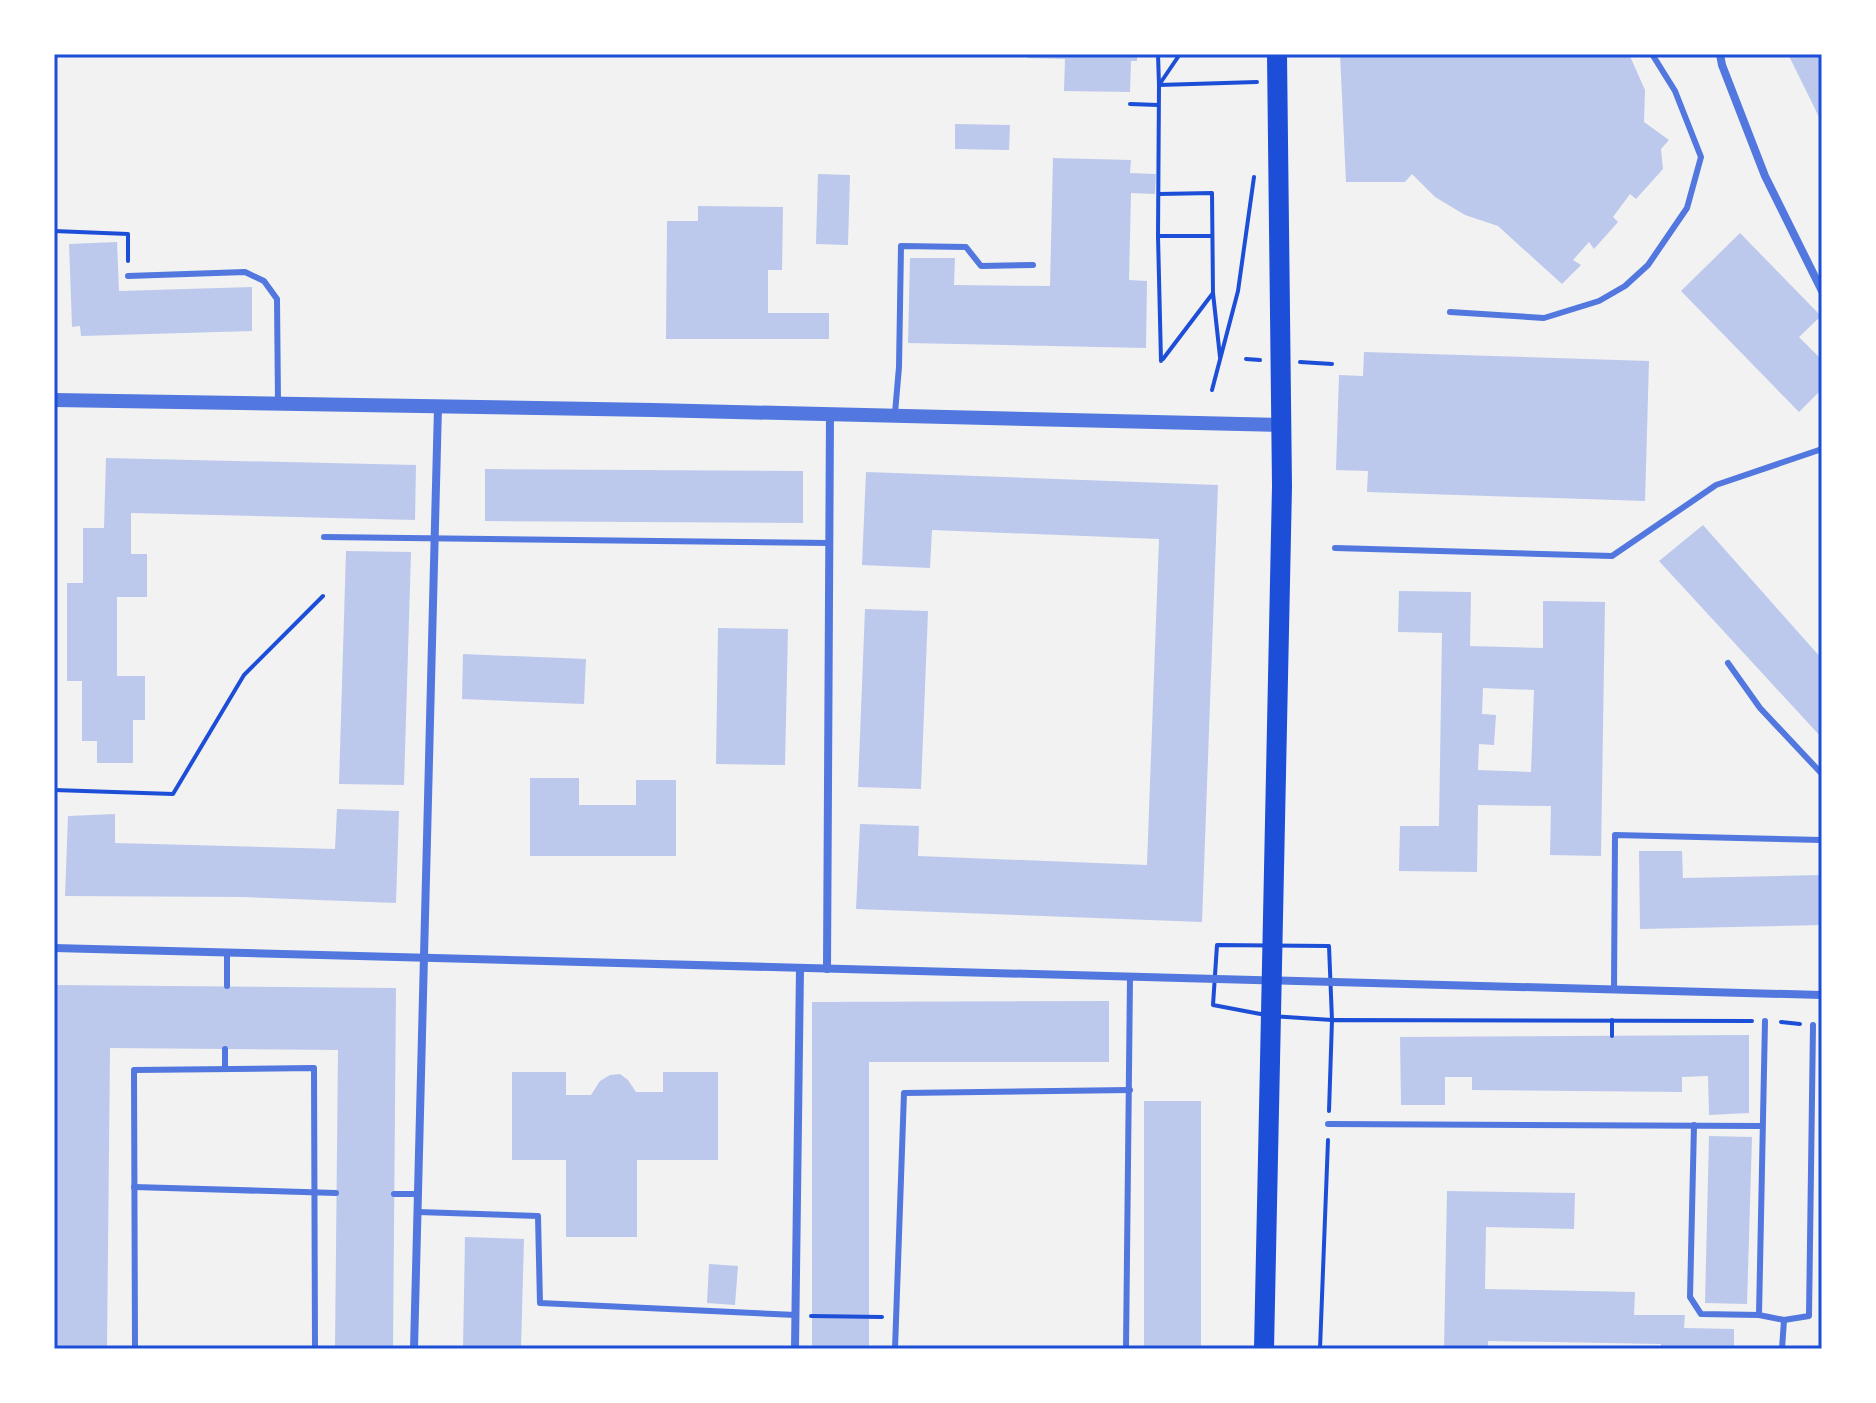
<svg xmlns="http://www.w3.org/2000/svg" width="1876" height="1403" font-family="Arial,sans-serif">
<rect width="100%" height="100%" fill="#f2f2f2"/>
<!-- building -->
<g fill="#bdc9ec" fill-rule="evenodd">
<polygon points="1027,54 1137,54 1137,61 1131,61 1130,92 1064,91 1065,59 1027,58"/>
<polygon points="1340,54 1629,54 1645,90 1644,122 1669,140 1661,149 1663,169 1636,199 1630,194 1613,217 1618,222 1594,249 1589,242 1573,260 1581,265 1562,284 1498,226 1465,215 1435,197 1412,174 1405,182 1346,182"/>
<polygon points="1788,54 1822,54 1822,123"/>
<polygon points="955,124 1010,125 1009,150 955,149"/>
<polygon points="1053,158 1131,160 1130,173 1156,174 1155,194 1131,193 1129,280 1147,281 1146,348 908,343 910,258 955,258 954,285 1050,286"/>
<polygon points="818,174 850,175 848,245 816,244"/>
<polygon points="698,206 783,207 782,270 768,270 768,313 829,313 829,339 666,339 667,221 698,221"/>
<polygon points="1740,233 1821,316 1799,337 1822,360 1822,389 1799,412 1681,291"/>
<polygon points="117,242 119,291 252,287 252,331 81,336 80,326 72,327 69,244"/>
<polygon points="1364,352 1649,361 1645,501 1367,492 1368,471 1336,470 1339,375 1363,376"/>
<polygon points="106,458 416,465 415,520 131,513 131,554 147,554 147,597 117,597 117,676 145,676 145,720 133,720 133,763 97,763 97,741 82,741 82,681 67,681 67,583 83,583 83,528 104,528"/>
<polygon points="485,469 803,471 803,523 485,521"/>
<polygon points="866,472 1218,485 1202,922 856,909 860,824 919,826 918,856 1147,865 1159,539 932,530 930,568 862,565"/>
<polygon points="1703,525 1822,659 1822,738 1659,561"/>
<polygon points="346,551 411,552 404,785 339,784"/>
<path d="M 1399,591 L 1471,592 L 1470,646 L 1543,648 L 1543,601 L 1605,602 L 1601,856 L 1550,855 L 1551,806 L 1478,805 L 1477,872 L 1399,871 L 1400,826 L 1439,826 L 1442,633 L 1398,632 ZM 1483,688 L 1534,690 L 1531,772 L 1478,770 L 1479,744 L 1494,745 L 1496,715 L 1482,714 Z"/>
<polygon points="865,609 928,611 921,789 858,787"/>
<polygon points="718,628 788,629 785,765 716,764"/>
<polygon points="463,654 586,659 584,704 462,699"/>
<polygon points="530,778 579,778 579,805 636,805 636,780 676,780 676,856 530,856"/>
<polygon points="337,809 399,811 396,903 244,897 65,896 68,816 115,814 115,843 335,849"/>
<polygon points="1639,851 1682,851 1683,878 1822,875 1822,925 1640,929"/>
<polygon points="54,985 396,988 393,1349 335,1349 338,1050 110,1048 107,1349 54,1349"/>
<polygon points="1109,1001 1109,1062 869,1062 869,1349 812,1349 812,1002"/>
<polygon points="1749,1035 1749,1113 1709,1115 1708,1076 1682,1077 1682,1092 1472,1090 1472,1077 1445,1077 1445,1105 1401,1105 1400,1037"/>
<polygon points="512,1072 566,1072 566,1095 591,1095 600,1081 610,1075 620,1074 628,1080 636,1092 663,1092 663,1072 718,1072 718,1160 637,1160 637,1237 566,1237 566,1160 512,1160"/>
<rect x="1144" y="1101" width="57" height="248"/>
<polygon points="1709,1136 1752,1137 1747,1304 1705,1303"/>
<polygon points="1447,1191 1575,1193 1574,1229 1486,1227 1485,1289 1635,1292 1634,1315 1685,1315 1684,1328 1734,1329 1734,1349 1660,1349 1661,1344 1488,1341 1488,1349 1444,1349"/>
<polygon points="465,1237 524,1239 521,1349 463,1349"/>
<polygon points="709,1264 738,1266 735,1305 707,1303"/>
</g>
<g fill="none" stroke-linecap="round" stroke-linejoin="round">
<!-- path -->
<g stroke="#1d4ed8" stroke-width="4">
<polyline points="1158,54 1159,85 1257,82"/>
<polyline points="1130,104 1158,105"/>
<polyline points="1159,194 1212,193 1213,293"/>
<polyline points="54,231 128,234 128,261"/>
<polyline points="1158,236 1212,236"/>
<polyline points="1163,359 1213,293 1220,357"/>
<polyline points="1246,359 1260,360"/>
<polyline points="1161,361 1158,236 1159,85 1180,54"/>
<polyline points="1300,362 1332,364"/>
<polyline points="1212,390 1238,291 1254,177"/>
<polyline points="54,790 173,794 244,675 323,596"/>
<polygon points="1217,945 1329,946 1332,1020 1271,1016 1213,1005"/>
<polyline points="1612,1020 1612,1036"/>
<polyline points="1781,1022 1800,1024"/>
<polyline points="1329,1111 1332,1020 1752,1021"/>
<polyline points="811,1316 882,1317"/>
<polyline points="1320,1349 1328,1140"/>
</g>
<!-- service -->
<g stroke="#5277de" stroke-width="6">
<polyline points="128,276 245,272 264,281 277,299 278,403"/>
<polyline points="1450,312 1544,318 1599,301 1625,286 1648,265 1687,208 1701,157 1675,91 1652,54"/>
<polyline points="895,413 899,367 901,246 966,247 981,266 1033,265"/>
<polyline points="324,537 829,543"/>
<polyline points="1335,548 1612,556 1716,485 1822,449"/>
<polyline points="1728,663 1760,708 1822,774"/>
<polyline points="227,986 227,953"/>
<polyline points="1614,990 1615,835 1822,840"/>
<polyline points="1765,1021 1759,1315 1784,1320 1809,1316 1813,1025"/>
<polyline points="225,1069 225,1049"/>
<polyline points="1328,1124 1761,1126"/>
<polyline points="1694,1125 1690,1297 1701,1314 1759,1315"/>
<polyline points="134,1187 336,1193"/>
<polyline points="394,1194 418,1194"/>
<polyline points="418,1212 538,1216 540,1303 796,1315"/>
<polyline points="135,1349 134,1070 314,1068 315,1349"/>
<polyline points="895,1349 904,1093 1130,1090"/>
<polyline points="1126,1349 1130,977"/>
<polyline points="1782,1349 1784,1320"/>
</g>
<!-- minor -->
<g stroke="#5277de" stroke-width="8">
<polyline points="1720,54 1722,65 1765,176 1822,291"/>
<polyline points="54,948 1822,995"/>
<polyline points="827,969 830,414"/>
<polyline points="414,1349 438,407"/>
<polyline points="795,1349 800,969"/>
</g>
<!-- tertiary -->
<polyline stroke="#5277de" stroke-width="14" points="54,400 653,410 1281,425"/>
<!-- primary -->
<polyline stroke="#1d4ed8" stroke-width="20" points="1264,1349 1282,486 1277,54"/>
</g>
<!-- border -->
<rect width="1876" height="1403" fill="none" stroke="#ffffff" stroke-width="112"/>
<rect x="56" y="56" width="1764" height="1291" fill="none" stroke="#1d4ed8" stroke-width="3"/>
</svg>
